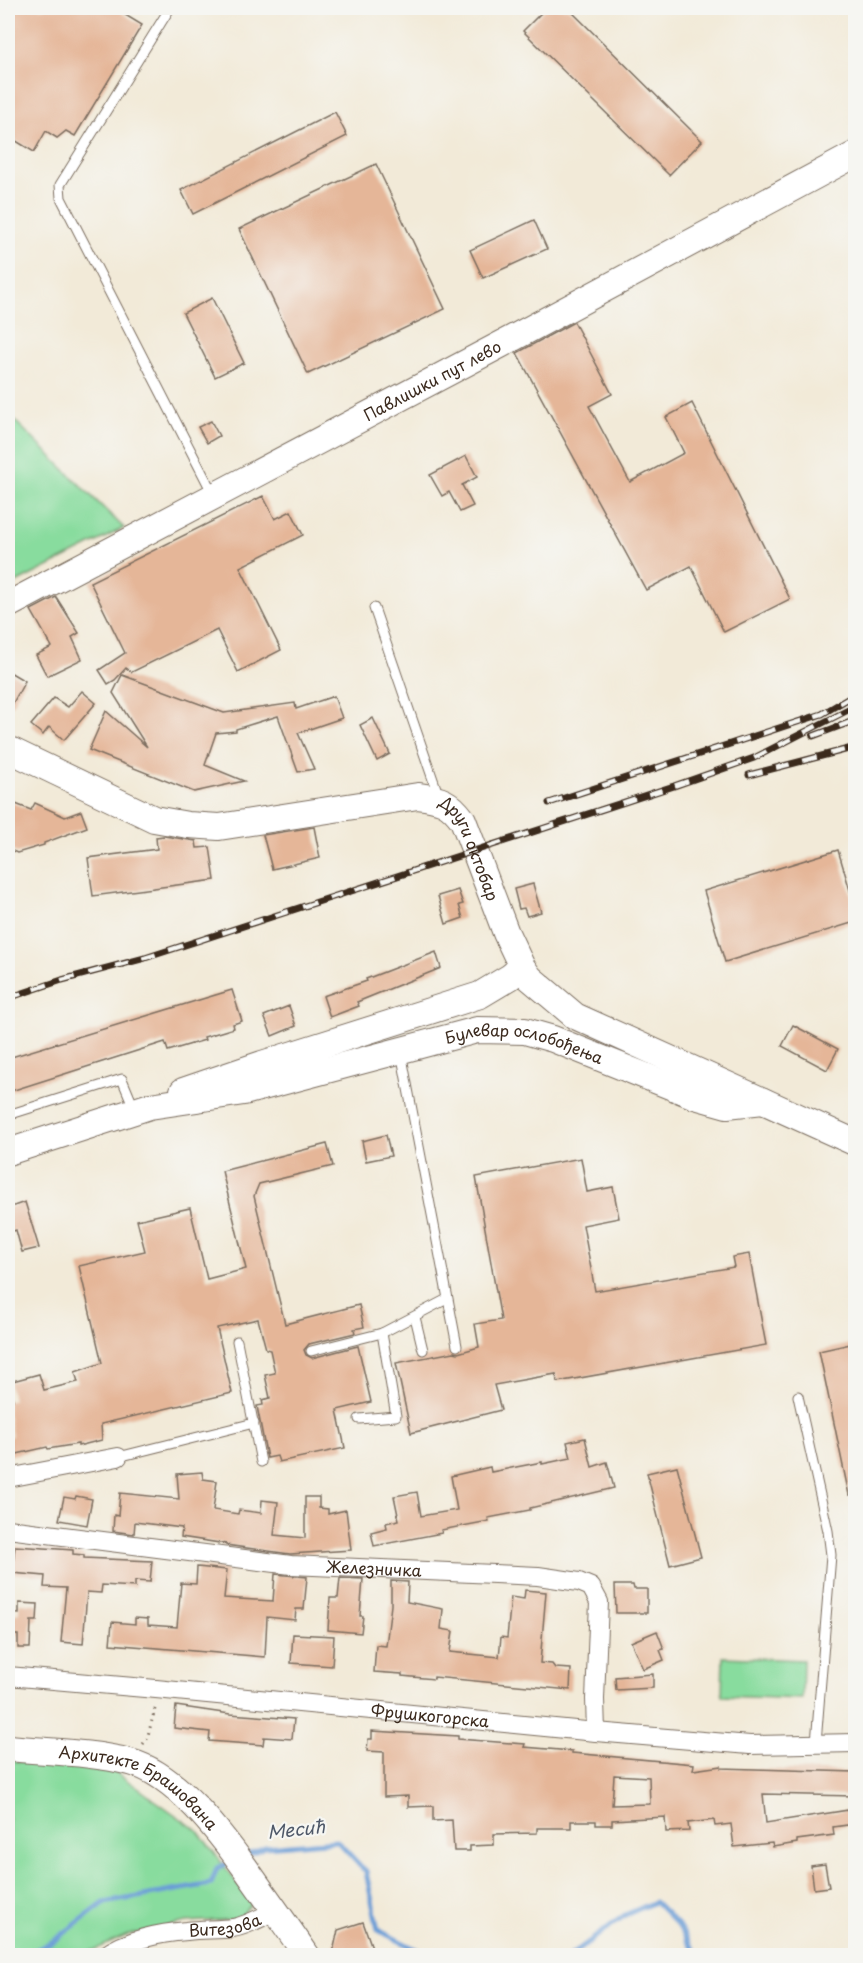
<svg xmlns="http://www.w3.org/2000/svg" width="863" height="1963" font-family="'Playpen Sans',sans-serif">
<rect width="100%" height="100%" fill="#f6f6f2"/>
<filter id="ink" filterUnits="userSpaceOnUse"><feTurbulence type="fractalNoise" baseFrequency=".0167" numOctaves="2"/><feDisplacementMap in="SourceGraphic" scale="12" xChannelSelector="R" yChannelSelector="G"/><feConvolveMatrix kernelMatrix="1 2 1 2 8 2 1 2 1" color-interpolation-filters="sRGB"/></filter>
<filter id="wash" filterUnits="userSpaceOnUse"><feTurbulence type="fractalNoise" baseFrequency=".008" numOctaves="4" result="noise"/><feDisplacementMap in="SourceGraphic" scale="24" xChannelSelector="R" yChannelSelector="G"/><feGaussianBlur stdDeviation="1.35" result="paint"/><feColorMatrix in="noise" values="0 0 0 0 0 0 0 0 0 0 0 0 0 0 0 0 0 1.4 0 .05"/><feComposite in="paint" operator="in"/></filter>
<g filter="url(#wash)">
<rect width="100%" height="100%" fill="#f2ead8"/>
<!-- green -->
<g fill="#88dc9e" stroke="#62835e" stroke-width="1.5">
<polygon points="8,414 124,528 8,587"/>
<polygon points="723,1657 803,1660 802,1699 722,1696"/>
<polygon points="8,1761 107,1766 198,1831 252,1903 238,1919 186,1922 128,1935 87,1953 86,1955 8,1955"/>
</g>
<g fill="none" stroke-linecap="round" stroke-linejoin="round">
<!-- stream -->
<g stroke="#6b9dd6" stroke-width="5">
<polyline points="244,1856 265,1847 337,1841 366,1872 378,1930 429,1956"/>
<polyline points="25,1956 55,1940 104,1903 211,1884 217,1868 233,1861"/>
<polyline points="570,1956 625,1915 655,1902 678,1925 697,1956"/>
</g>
</g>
<g id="blocks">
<!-- building -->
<g fill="#e5b698" fill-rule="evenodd">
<polygon points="8,8 126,8 122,13 142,25 75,136 66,131 57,138 46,131 34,152 8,136"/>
<polygon points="546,8 568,8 702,141 669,175 523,31"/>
<polygon points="335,112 347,136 193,214 181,190"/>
<polygon points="376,164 445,309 308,374 239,229"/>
<polygon points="534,220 547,249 483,278 470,250"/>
<polygon points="212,298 244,363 215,377 183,313"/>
<polygon points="574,322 612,394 589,406 630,482 684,453 666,417 692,403 790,599 724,632 691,566 646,590 517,353"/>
<polygon points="211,421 219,436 207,443 198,427"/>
<polygon points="466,456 477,477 462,485 473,506 460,512 449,492 442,496 430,475"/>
<polygon points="263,496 275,519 291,511 303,535 240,567 281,650 238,672 217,630 132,672 126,668 115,680 108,684 99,670 125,653 90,582"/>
<polygon points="56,597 79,633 72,637 82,659 47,676 36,655 52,647 31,610"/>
<polygon points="8,671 25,681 8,712"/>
<polygon points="122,675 224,713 295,703 296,709 334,696 342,718 298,733 314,769 298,772 278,716 236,729 236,731 216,733 205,765 244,781 194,792 89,750 106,711 147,747 113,693"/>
<polygon points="82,691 96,703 64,740 49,727 43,735 31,725 54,698 68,707"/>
<polygon points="373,718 390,754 377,761 360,725"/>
<polygon points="8,801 31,810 35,803 65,817 81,811 87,827 44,843 44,845 17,853 8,849"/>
<polygon points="314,827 320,858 272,869 263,835"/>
<polygon points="164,836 196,841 197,848 210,847 215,880 93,896 88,858 157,849 156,837"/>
<polygon points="838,850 855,907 855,922 725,962 704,891"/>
<polygon points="533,884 541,912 527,916 524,908 519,909 514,889"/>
<polygon points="458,890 463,904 459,905 463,918 446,924 438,896"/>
<polygon points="436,952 441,968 357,1002 359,1006 330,1017 323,996 367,981 366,979"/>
<polygon points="232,990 242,1021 233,1024 234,1028 204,1037 205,1040 168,1051 165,1042 8,1092 8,1058"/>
<polygon points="289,1006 296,1026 272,1036 264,1016"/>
<polygon points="793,1025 838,1049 827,1070 782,1046"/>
<polygon points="386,1135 391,1156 366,1161 362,1141"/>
<polygon points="327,1144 333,1166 259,1184 254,1196 285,1324 359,1305 364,1327 354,1329 355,1333 309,1344 304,1350 306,1355 312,1358 358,1346 371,1402 337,1410 345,1448 279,1462 277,1456 267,1458 257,1406 263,1405 262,1400 270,1398 265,1375 275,1373 270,1350 266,1349 258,1319 217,1328 232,1393 101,1424 102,1440 78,1446 78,1444 48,1449 47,1447 8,1456 8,1437 12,1436 8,1414 8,1402 13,1400 9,1382 39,1374 44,1390 78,1382 75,1372 102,1363 79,1266 145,1251 137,1220 190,1208 207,1279 246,1269 222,1171"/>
<polygon points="581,1158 587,1192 613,1187 619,1218 583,1225 595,1291 734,1267 732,1257 749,1254 766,1345 557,1382 556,1374 494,1385 501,1410 411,1433 396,1363 454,1352 458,1353 479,1347 475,1324 501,1320 476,1177"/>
<polygon points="25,1202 39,1248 22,1252 16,1230 8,1233 8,1208"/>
<polygon points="855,1343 855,1495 849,1495 819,1351"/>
<polygon points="585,1438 592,1467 607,1462 614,1488 530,1508 530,1510 488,1518 489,1521 441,1530 442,1533 374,1546 371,1532 387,1528 386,1523 399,1520 394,1496 417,1492 421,1516 457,1510 451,1476 490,1467 491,1472 542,1462 542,1464 571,1458 567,1442"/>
<polygon points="677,1466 701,1557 670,1565 647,1473"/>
<polygon points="202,1472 203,1479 217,1481 213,1510 238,1514 239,1510 261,1513 262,1500 278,1502 274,1535 305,1538 305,1497 319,1497 319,1508 328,1509 328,1514 346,1510 351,1550 290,1554 226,1545 226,1544 181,1537 182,1528 135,1522 134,1534 113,1531 114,1515 118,1516 120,1493 179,1499 177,1474"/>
<polygon points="76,1496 92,1499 87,1525 59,1520 64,1497 75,1499"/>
<polygon points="15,1546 73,1550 73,1554 84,1555 84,1558 152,1561 150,1582 135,1581 135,1587 102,1585 101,1593 87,1592 83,1644 61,1642 66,1588 44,1587 45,1576 12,1573"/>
<polygon points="197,1567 227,1570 224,1598 273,1601 275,1574 307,1577 304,1609 296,1609 295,1620 267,1617 265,1657 110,1644 112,1622 135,1624 135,1618 148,1619 148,1625 177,1627 181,1583 196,1584"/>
<polygon points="340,1578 363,1579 360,1616 363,1616 361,1633 328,1630 330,1598 338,1598"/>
<polygon points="391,1581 408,1582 407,1602 443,1609 441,1629 453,1631 450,1652 499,1657 501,1637 507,1638 511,1597 524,1599 525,1590 546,1592 540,1663 552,1664 555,1668 571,1669 570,1690 434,1677 434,1679 402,1676 402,1674 374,1672 376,1645 386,1646 391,1605"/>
<polygon points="615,1585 633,1585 634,1589 647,1589 647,1613 616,1613"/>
<polygon points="19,1603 38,1604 37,1621 31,1621 30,1648 18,1648 18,1635 8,1635 8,1613 19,1614"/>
<polygon points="657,1631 664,1649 660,1650 664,1660 643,1669 631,1642"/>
<polygon points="293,1634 334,1636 332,1666 291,1663"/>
<polygon points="653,1674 653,1688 616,1690 615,1677"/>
<polygon points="176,1706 230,1714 294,1719 292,1739 264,1737 263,1745 209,1741 210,1732 174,1728"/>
<path d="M 372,1731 L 458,1736 L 458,1739 L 525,1744 L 524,1747 L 572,1751 L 572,1753 L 694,1764 L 693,1770 L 721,1766 L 721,1768 L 855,1772 L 855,1796 L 763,1794 L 766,1823 L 855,1809 L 855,1824 L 833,1827 L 834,1835 L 797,1840 L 797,1843 L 773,1847 L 772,1843 L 734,1847 L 731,1824 L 715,1826 L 714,1820 L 688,1823 L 689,1831 L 666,1832 L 665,1817 L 612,1820 L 612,1825 L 596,1825 L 596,1821 L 571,1821 L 571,1828 L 537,1828 L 537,1833 L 494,1834 L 494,1845 L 470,1846 L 470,1851 L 454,1851 L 452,1820 L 433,1821 L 433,1806 L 408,1807 L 408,1796 L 384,1797 L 384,1752 L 367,1751 L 368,1739 L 372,1739 ZM 614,1775 L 649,1777 L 650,1804 L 612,1805 Z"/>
<polygon points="825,1864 829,1887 814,1889 811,1866"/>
<polygon points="363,1922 375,1956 332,1956 338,1930"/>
</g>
</g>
</g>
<g filter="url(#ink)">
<use href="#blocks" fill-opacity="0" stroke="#7b6d5f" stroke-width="1.5"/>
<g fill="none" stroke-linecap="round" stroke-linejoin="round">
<!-- lane casing -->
<g stroke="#7b6d5f" stroke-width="11">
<g id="lane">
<polyline points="170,8 60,185 61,198 213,494"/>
<polyline points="374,608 439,797"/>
<polyline points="401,1052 457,1346"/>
<polyline points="8,1115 122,1079 135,1110"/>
<polyline points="415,1317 423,1350"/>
<polyline points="237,1341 261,1462"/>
<polyline points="311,1351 382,1333 447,1299"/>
<polyline points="798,1396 828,1531 831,1555 816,1743"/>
<polyline points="359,1419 396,1416 382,1333"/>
<polyline points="118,1457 254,1423"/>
</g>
</g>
<!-- street casing -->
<g stroke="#7b6d5f" stroke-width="20">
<g id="street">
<polyline points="8,1478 118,1457"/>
<path id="s1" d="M 8,1529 L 291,1565 L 538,1576 L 579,1582 L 591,1587 L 599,1602 L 595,1699 L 596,1732"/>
<path id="s2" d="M 8,1676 L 156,1689 L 596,1732 L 750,1745 L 856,1743"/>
<path id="s3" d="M 104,1956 C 126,1940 160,1933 187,1931 C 202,1929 218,1930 233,1928 C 249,1925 262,1917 276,1910"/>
</g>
</g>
<!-- secondary casing -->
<g stroke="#7b6d5f" stroke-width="28">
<g id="secondary">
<path id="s4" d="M 8,605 L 500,345 L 856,154"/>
<path id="s5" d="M 8,749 L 154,819 L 188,825 L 219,827 L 418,796 C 441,799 449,801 463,820 L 506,933 L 522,967 L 530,978 L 575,1016 L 856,1143"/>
<polyline points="183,1091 262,1064 480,995 510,977 522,967"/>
<path id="s6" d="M 8,1152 L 150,1106 L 244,1092 L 477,1030 L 525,1031 L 553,1039 L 695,1096 L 727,1105 L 763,1101"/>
<path id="s7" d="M 8,1748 C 48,1752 91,1752 130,1762 C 176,1774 220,1833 246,1869 C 266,1898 287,1926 307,1956"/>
</g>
</g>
<!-- path -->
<polyline stroke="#7b6d5f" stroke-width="3" stroke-dasharray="1.5 4.5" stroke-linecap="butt" points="143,1744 147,1739 156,1705"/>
<!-- lane -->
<use href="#lane" stroke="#fff" stroke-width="9"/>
<!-- street -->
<use href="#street" stroke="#fff" stroke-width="18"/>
<!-- secondary -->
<use href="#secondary" stroke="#fff" stroke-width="26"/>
<!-- rail casing -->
<g stroke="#3b2a1e" stroke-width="7">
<g id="rail">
<polyline points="813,736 856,720"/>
<polyline points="749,775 856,747"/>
<polyline points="549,803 822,714 856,694"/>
<polyline points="8,998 62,980 145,958 674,786 754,758 856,706"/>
</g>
</g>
<!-- rail -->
<use href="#rail" stroke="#f6f6f2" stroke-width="4.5" stroke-dasharray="14" stroke-linecap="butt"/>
</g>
</g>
<g text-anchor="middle" stroke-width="4.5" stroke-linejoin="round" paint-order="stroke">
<!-- street labels -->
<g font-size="16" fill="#3b2a1e" stroke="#f6f6f2">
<text dy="6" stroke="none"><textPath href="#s4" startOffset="480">Павлишки пут лево</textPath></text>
<text dy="6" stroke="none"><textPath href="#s5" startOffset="510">Други октобар</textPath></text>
<text dy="6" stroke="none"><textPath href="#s6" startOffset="534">Булевар ослобођења</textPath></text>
<text dy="6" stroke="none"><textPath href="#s1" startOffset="368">Железничка</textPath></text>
<text dy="6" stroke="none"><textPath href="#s2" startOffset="424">Фрушкогорска</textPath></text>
<text dy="6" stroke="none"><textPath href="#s7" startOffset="141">Архитекте Брашована</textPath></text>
<text dy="6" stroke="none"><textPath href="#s3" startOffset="126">Витезова</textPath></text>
</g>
<!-- water labels -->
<g font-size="18" font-style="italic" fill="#4e5868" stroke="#f6f6f2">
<text transform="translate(296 1830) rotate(-6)" y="6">Месић</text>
</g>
</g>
<!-- margin -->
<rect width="863" height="1963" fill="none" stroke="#f6f6f2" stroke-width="30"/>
</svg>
